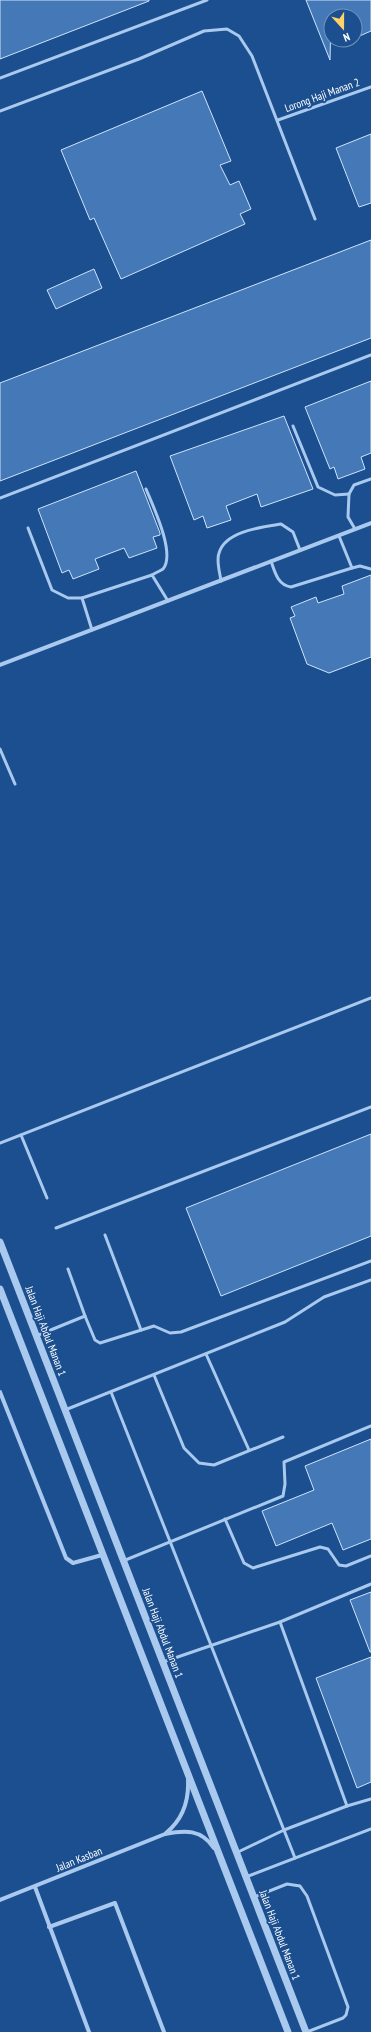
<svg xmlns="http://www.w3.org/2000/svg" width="371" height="2032" font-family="'PT Sans Narrow',sans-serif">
<rect width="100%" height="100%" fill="#1b4f8f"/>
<!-- building -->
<g fill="#4478b7" stroke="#cfe3fa">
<polygon points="0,0 149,0 149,1 0,59"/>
<polygon points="306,0 371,0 371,31 355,38 355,16 331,16 330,60"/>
<polygon points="202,91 231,161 220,165 230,185 239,181 251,209 240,214 245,224 121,279 94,218 90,220 61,150"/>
<polygon points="371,134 371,203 359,207 336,148"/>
<polygon points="371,240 371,338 0,481 0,383"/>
<polygon points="94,269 102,288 56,309 47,290"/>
<polygon points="371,381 371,453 361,457 365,469 338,479 334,467 330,469 305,407"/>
<polygon points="284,416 313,489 261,507 257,494 226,506 231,520 207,528 203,516 194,520 170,456"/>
<polygon points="136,471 160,533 160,535 153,537 157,548 129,558 124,548 95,559 99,569 73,579 69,570 62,573 38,509"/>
<polygon points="371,575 371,657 329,673 307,664 290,618 295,616 291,607 316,597 318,603 344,594 342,586"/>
<polygon points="371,1134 371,1236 221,1296 186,1208"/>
<polygon points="371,1439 371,1539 343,1550 332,1523 276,1546 262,1511 314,1490 305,1466"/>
<polygon points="371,1592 371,1652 370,1652 350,1600"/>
<polygon points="371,1657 371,1782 357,1788 316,1678"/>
</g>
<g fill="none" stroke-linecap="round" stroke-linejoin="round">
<!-- service -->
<g stroke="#a9c9ee" stroke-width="3">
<polyline points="0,78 207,0"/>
<polyline points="0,111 139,59 204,31 227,29 239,36 252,56 315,219"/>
<polyline points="278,120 371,87"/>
<polyline points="293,426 318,487 335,495 349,494"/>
<path d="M 146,489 C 153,506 176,554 163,569 C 160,571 155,573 152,575"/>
<polyline points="0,498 371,355"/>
<polyline points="28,528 52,590 68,598 82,598"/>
<polyline points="355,529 348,517 349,494 354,485 371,479"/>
<polyline points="339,536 352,568"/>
<path d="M 271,561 C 275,573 278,585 291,587 L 352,568 L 360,566 L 371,569"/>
<path d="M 221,581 C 220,573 216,561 219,553 C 225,531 262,527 281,524 L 293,532 L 300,550"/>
<polyline points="92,630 82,598 152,575 168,601"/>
<polyline points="0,749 15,784"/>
<polyline points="21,1135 47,1198"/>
<polyline points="0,1143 371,998"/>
<polyline points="56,1228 371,1107"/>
<polyline points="105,1235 141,1330"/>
<polyline points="85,1316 95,1340 100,1343 154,1326 170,1333 181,1332 371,1261"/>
<polyline points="36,1336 85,1316 68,1269"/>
<polyline points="206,1354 249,1450"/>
<polyline points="154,1375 184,1448 199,1463 214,1465 283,1437"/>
<polyline points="111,1392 295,1858"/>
<polyline points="65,1410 285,1322 324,1297 371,1280"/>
<polyline points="225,1519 244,1563 253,1568 320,1547 328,1549 339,1565 346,1566 371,1556"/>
<polyline points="123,1561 283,1496 285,1484 284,1462 371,1426"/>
<polyline points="280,1622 347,1806 371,1799"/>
<polyline points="163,1662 280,1622 371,1584"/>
<polyline points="236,1853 284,1830 347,1806"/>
<polyline points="246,1877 371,1829"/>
<polyline points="254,1897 287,1884 300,1886 307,1896 348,2007 346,2015 343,2018 307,2032"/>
</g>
<!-- minor -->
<g stroke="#a9c9ee" stroke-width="4">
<polyline points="0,665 371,523"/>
<polyline points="0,1392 66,1558 73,1563 102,1555"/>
<path d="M 166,1833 C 183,1819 189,1801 188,1780"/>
<polyline points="35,1887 89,2032"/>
<path d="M 0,1900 L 165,1834 C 185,1830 201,1829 214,1848"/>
<polyline points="49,1927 115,1903 164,2032"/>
</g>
<!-- tertiary -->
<g stroke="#a9c9ee" stroke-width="7">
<polyline points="0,1242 306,2032"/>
<polyline points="0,1289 288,2032"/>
</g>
</g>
<g text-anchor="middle" stroke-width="4" stroke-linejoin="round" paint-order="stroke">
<!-- street labels -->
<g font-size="11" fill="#fff" stroke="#1b4f8f">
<text transform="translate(322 95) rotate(-20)" y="4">Lorong Haji Manan 2</text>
<text transform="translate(46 1331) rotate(69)" y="4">Jalan Haji Abdul Manan 1</text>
<text transform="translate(163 1633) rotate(69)" y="4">Jalan Haji Abdul Manan 1</text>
<text transform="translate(79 1859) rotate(-22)" y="4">Jalan Kasban</text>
<text transform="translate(280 1935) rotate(69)" y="4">Jalan Haji Abdul Manan 1</text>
</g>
</g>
<!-- north arrow -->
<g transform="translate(343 28) rotate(159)"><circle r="19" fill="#1b4f8f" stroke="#7695bc"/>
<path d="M0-3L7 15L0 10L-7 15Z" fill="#ffd166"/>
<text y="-6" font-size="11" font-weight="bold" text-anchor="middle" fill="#ffffff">N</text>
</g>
</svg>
